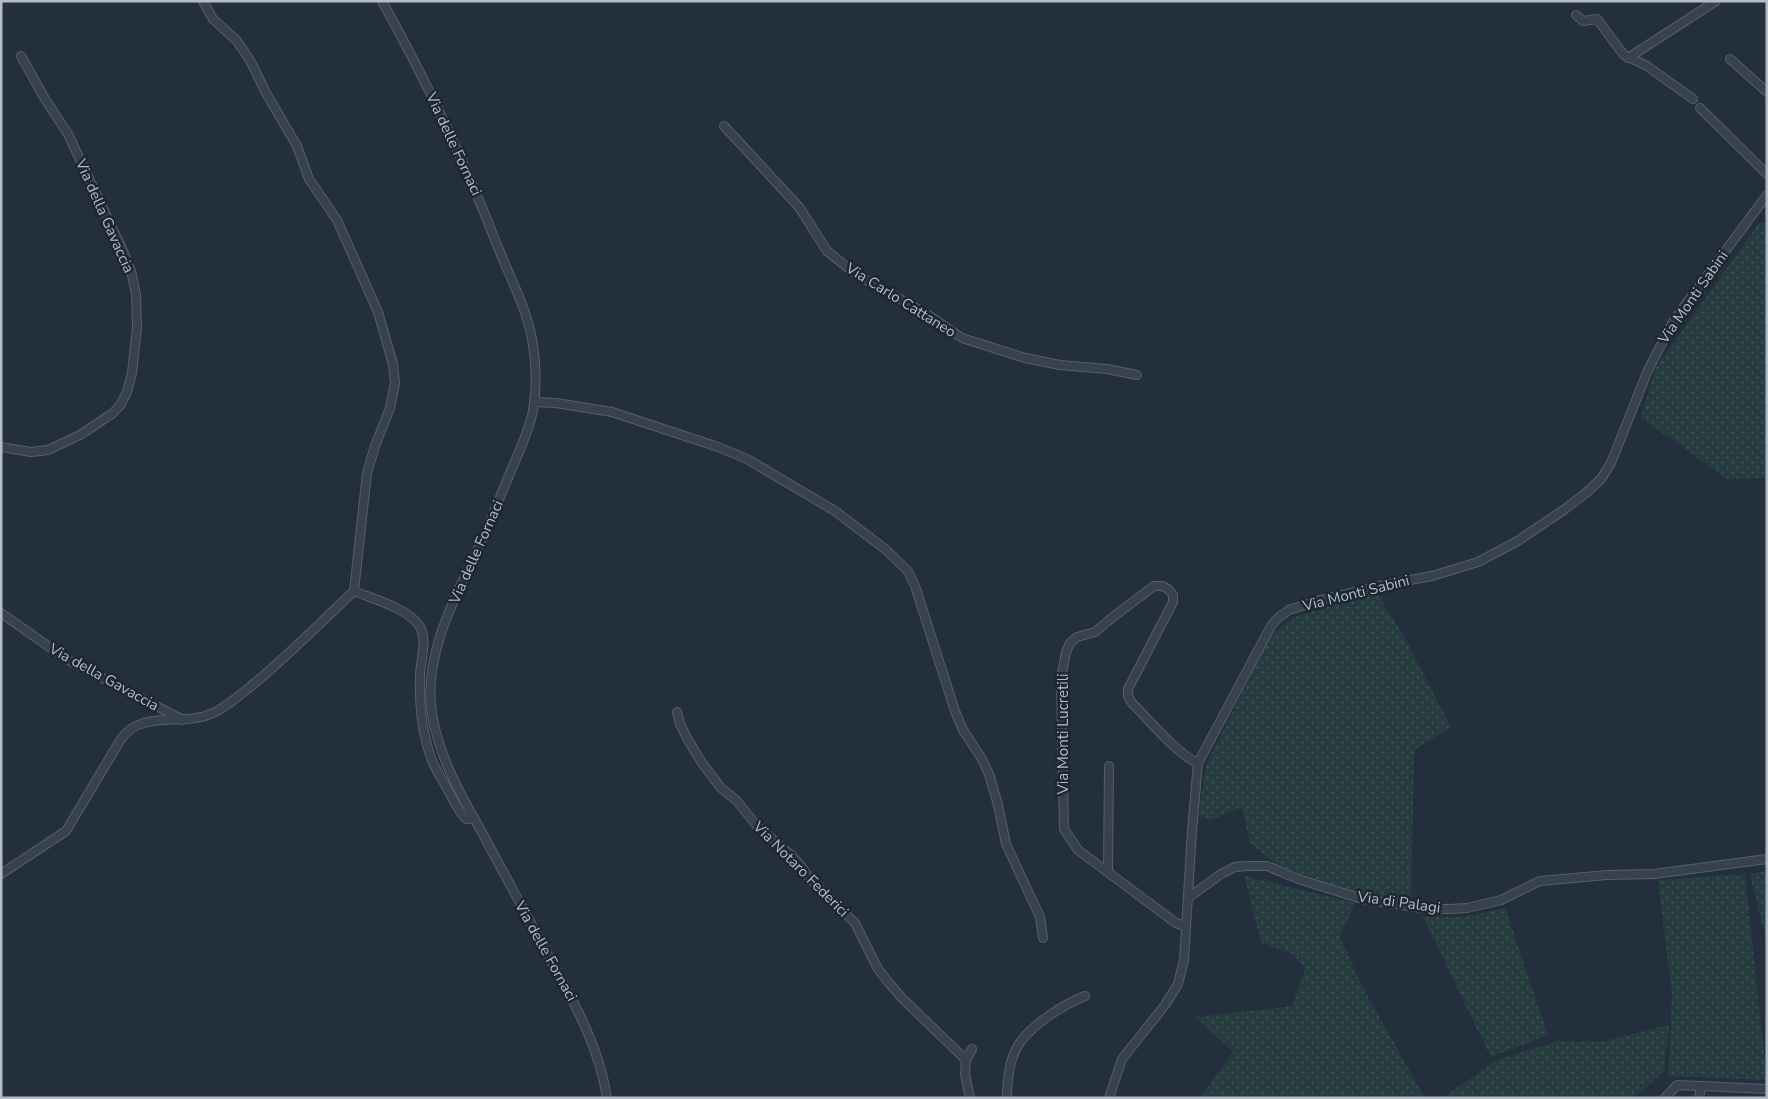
<svg xmlns="http://www.w3.org/2000/svg" width="1768" height="1099" font-family="'Nunito Sans',sans-serif">
<defs>
<pattern id="green-dots" width="8" height="8" patternUnits="userSpaceOnUse" patternTransform="scale(1.25)"><rect width="8" height="8" fill="#263c3f"/><path d="M2 2h.1M6 6h.1" fill="none" stroke="#435659" stroke-width="1.8" stroke-linecap="round"/></pattern>
</defs>
<rect width="100%" height="100%" fill="#242f3e"/>
<!-- green -->
<g fill="url(#green-dots)">
<polygon points="1759,223 1767,223 1767,478 1727,479 1641,417 1655,369"/>
<polygon points="1376,592 1401,631 1451,727 1414,750 1411,903 1365,897 1279,866 1250,843 1242,807 1211,820 1199,815 1206,765 1271,635 1294,617"/>
<polygon points="1767,871 1767,944 1750,874"/>
<polygon points="1745,874 1767,1080 1668,1076 1672,995 1658,880"/>
<polygon points="1244,876 1355,903 1340,937 1363,988 1425,1098 1200,1098 1233,1052 1196,1017 1292,1006 1305,969 1294,955 1261,942"/>
<polygon points="1505,908 1548,1035 1491,1057 1423,917 1464,917"/>
<polygon points="1669,1025 1664,1071 1644,1090 1630,1098 1442,1098 1499,1059 1559,1041 1600,1042"/>
</g>
<g fill="none" stroke-linecap="round" stroke-linejoin="round">
<!-- street casing -->
<g stroke="#565f6c" stroke-width="10">
<g id="street">
<polyline points="203,1 213,19 237,41 251,62 266,93 297,146 309,179 337,220 378,312 393,364 395,383 390,408 375,446 367,473 354,591"/>
<path d="M 382,1 C 427,82 466,164 499,250 C 511,279 526,308 532,339 C 536,362 537,388 533,411 C 528,434 517,456 508,478 C 497,504 487,530 475,555 C 452,603 423,659 432,714 C 439,756 459,792 480,829 C 503,871 525,913 548,955 C 573,1001 599,1045 607,1098"/>
<polyline points="1576,15 1583,21 1597,19 1624,55 1647,66 1693,99"/>
<polyline points="1628,58 1716,1"/>
<polyline points="1730,59 1767,92"/>
<polyline points="1700,108 1767,174"/>
<polyline points="724,126 799,207 827,251 857,275 927,314 962,338 1025,358 1060,365 1107,369 1137,375"/>
<polyline points="534,402 556,403 612,412 718,447 747,459 835,511 885,549 908,571 915,586 955,711 963,730 982,759 989,774 998,805 1006,844 1040,917 1043,938"/>
<polyline points="1,447 31,452 48,450 80,435 113,413 121,404 127,392 132,373 137,328 136,294 131,271 123,251 68,134 45,99 21,56"/>
<polyline points="1,613 68,660 183,720"/>
<polyline points="677,712 680,724 687,738 702,763 712,776 720,787 737,801 757,826 790,854 801,866 810,879 855,923 878,969 889,983 902,998 966,1060 965,1074 970,1098"/>
<polyline points="1108,872 1109,766"/>
<path d="M 1,874 L 66,831 L 121,739 C 142,709 183,727 213,713 C 227,707 238,696 250,687 C 287,657 320,623 354,591 C 373,599 406,608 418,624 C 429,637 420,661 420,676 C 419,706 422,735 433,763 C 437,772 443,781 448,790 C 453,799 458,811 466,819 L 474,818"/>
<polyline points="1188,898 1221,874 1235,867 1248,866 1267,866 1298,879 1362,899 1429,909 1449,909 1467,908 1501,900 1540,881 1607,875 1654,874 1767,859"/>
<path d="M 1186,927 L 1176,923 L 1078,850 L 1064,829 L 1061,679 L 1066,652 L 1070,643 L 1077,637 L 1095,632 L 1113,617 L 1154,586 L 1163,586 L 1169,590 L 1173,595 L 1173,602 L 1128,689 L 1128,696 L 1132,703 C 1149,720 1178,755 1198,763"/>
<polyline points="966,1060 972,1049"/>
<path d="M 1007,1098 C 1007,1080 1010,1056 1021,1041 C 1035,1023 1064,1004 1085,996"/>
<polyline points="1109,1098 1122,1059 1165,1005 1178,984 1184,960 1192,831 1198,763 1271,626 1279,617 1289,610 1320,600 1388,584 1432,576 1478,562 1516,542 1565,509 1586,493 1601,479 1611,463 1648,370 1674,320 1767,195"/>
<polyline points="1665,1098 1677,1085 1767,1089"/>
<polyline points="1699,1098 1701,1087"/>
</g>
</g>
<!-- street -->
<use href="#street" stroke="#38414e" stroke-width="8"/>
</g>
<g text-anchor="middle" stroke-width="5" stroke-linejoin="round" paint-order="stroke">
<!-- street labels -->
<g font-size="15" fill="#b4bcc9" stroke="#1d2633">
<text transform="translate(454 144) rotate(65)" y="5">Via delle Fornaci</text>
<text transform="translate(105 216) rotate(66)" y="5">Via della Gavaccia</text>
<text transform="translate(1693 297) rotate(-55)" y="5">Via Monti Sabini</text>
<text transform="translate(901 300) rotate(32)" y="5">Via Carlo Cattaneo</text>
<text transform="translate(476 552) rotate(-66)" y="5">Via delle Fornaci</text>
<text transform="translate(1356 593) rotate(-14)" y="5">Via Monti Sabini</text>
<text transform="translate(104 677) rotate(29)" y="5">Via della Gavaccia</text>
<text transform="translate(1063 734) rotate(-90)" y="5">Via Monti Lucretili</text>
<text transform="translate(801 869) rotate(45)" y="5">Via Notaro Federici</text>
<text transform="translate(1399 902) rotate(8)" y="5">Via di Palagi</text>
<text transform="translate(546 951) rotate(61)" y="5">Via delle Fornaci</text>
</g>
</g>
<!-- border -->
<rect width="1768" height="1099" fill="none" stroke="#b4bcc9" stroke-width="5"/>
</svg>
